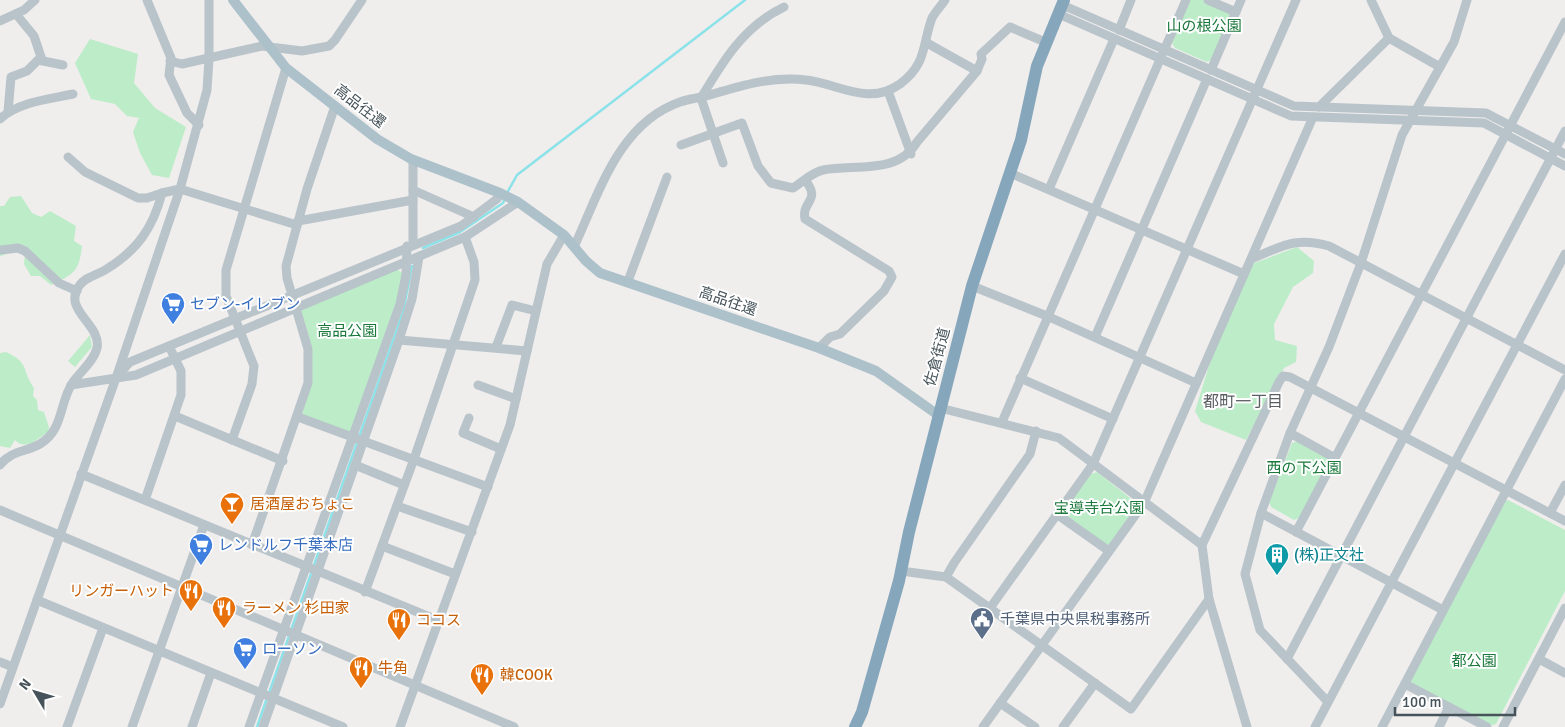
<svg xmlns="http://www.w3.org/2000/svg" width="1565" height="727" font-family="Signika,'Noto Sans JP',sans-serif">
<rect width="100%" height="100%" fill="#f0eded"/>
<!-- green -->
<g fill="#bcedc8">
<polygon points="1190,0 1205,0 1231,12 1213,59 1207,62 1175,48 1172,43"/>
<polygon points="90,39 138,54 134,83 155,108 186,127 169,178 152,175 140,153 133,132 139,118 127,116 115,104 91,99 75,63"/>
<path d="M 21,196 L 32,213 L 41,217 L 50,211 L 76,226 L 74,241 L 82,246 C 79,272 74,274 51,285 L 40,276 L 31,276 L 24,264 L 25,255 C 14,249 9,254 0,256 L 0,206 L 4,206 L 10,197 Z"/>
<polygon points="1297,247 1314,261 1313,273 1293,287 1274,324 1275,340 1297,346 1296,362 1284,368 1246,440 1201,422 1195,411 1212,356 1252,264"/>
<path d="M 396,269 L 403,273 L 397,303 L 350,433 L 302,415 C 315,372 316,351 300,309 Z"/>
<polygon points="90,335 92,347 75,367 68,361"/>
<path d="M 6,352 C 30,363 21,369 34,388 L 33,396 L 37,400 L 38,410 L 44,412 L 49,427 L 48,432 C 38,439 25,451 15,440 L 10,448 L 0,446 L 0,353 Z"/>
<polygon points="1298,441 1328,457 1329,461 1299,518 1294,520 1271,507 1269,502 1292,443"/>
<polygon points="1097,472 1135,502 1135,508 1110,544 1104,546 1066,516 1064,510 1091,474"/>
<polygon points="1508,500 1565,530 1565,591 1496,724 1492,725 1413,684 1410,680 1504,501"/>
</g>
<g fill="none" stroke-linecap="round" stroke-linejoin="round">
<!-- stream -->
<g stroke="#8be2e8" stroke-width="2.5">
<polyline points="507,193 517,175 745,0"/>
<polyline points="423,248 460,232 503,203 505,198"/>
<polyline points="269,693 403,312 412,266"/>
<polyline points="257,727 267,698"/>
</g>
<!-- minor -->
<g stroke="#b9c4ca" stroke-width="9">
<polyline points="147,0 171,58 169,75 187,113 199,125"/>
<polyline points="1208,0 1236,12"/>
<polyline points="1371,0 1389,38 1440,67"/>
<polyline points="16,14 34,36 42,60"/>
<polyline points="0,21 24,10 35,0"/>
<polyline points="1119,30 1131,0"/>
<polyline points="927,43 977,71"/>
<polyline points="170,61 182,64 262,46 302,51 329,46 335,40 362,0"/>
<polyline points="1211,70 1241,0"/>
<polyline points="888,91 911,154"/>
<polyline points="1319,107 1389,38"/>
<polyline points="8,112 11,77 27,71 38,60 63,65"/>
<path d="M 0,119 C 18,102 50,99 73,94"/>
<path d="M 681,145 L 742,123 L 758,166 L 771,183 L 793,188 C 802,182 813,172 823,170 C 855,164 898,175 917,142 L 977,71 L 982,59 L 981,54 L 1010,27 L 1045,42"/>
<polyline points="1565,154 1486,113 1294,106 1067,7 1059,10 1063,16 1291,116 1484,123 1565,166"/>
<polyline points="68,157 85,172 138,198 147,198 162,193"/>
<path d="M 723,163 L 701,98 C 723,61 744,26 784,7"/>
<polyline points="1010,173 1244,274"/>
<path d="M 805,180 C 822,201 801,201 805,219 L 889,271 L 892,277 L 884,291 L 840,334 L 830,337 L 819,348"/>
<polyline points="1049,189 1114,39"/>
<polyline points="413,190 474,217"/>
<polyline points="298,221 413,200"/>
<polyline points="413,244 413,160"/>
<path d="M 574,247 C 599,193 619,123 680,102 C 691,98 702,98 713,94 C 743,85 774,76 806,80 C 837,83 868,107 900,84 C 927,64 922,45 932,18 C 935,12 941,6 945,0"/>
<polyline points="0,250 18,248 25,251 59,283 77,291"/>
<path d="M 1251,259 C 1281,247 1295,236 1329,246 L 1565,370"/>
<polyline points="628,281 667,177"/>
<polyline points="972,286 1047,316 1196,383"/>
<polyline points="1095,337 1207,79"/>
<polyline points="399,340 527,351"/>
<polyline points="496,347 512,305 536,311"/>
<polyline points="121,372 130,362 461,226 497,199 500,193"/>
<polyline points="1020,378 1113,419"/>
<polyline points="71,385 136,375 465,237 518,202"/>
<polyline points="478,385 516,399"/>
<polyline points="940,408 1059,438 1202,545"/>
<polyline points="175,416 283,461"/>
<polyline points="298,417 488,487"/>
<polyline points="469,418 463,433 501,449"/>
<polyline points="1002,422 1186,0"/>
<polyline points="1290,433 1335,458"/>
<polyline points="232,440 252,384 254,366 226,296 226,270 286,68"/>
<path d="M 0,465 C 10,451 26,452 40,444 C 64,430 59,402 73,382 C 81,371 94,361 97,348 C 102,325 62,310 79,286 C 85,277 97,275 105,270 C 137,251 153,228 162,193 L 180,189 L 297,225"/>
<polyline points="355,465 404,485"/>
<polyline points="81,474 437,620"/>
<polyline points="145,500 181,395 181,371 169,346"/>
<polyline points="397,506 472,532"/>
<polyline points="0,510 514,727"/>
<polyline points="1261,513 1443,610"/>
<polyline points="1550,513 1565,485"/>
<polyline points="1058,515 1109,551"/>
<polyline points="1296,532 1565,22"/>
<polyline points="252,545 308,383 308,349 287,278 286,266 307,189 335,106"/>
<polyline points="382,546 455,574"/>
<polyline points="901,571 946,577 1131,709 1209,599"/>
<polyline points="946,577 954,563 1030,454 1036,431"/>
<polyline points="365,592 414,459 475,280 474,262 465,237"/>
<polyline points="37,600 343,727"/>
<polyline points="990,608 1093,464 1296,0"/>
<polyline points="1287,659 1565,131"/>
<polyline points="1539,659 1565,673"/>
<polyline points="0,662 13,667"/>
<polyline points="1405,684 1487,727"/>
<polyline points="1328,702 1260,630 1245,574 1261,513 1290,433 1329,347 1361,263 1402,135 1454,42 1467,0"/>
<polyline points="1000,703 1035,727"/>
<polyline points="0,704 116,378 180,189 207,90 209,59 209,0"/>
<polyline points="67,727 103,628"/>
<polyline points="132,727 204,525"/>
<polyline points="192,727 211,673"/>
<polyline points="249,727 400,304 406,275 407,246"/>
<polyline points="263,727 399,340 412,299 419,257"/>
<polyline points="400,727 510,425 547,264 564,235"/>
<polyline points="983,727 1144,503 1313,117"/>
<polyline points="1063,727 1095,683"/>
<polyline points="1247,727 1209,599 1202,545 1279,382 1283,376 1290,377 1565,521"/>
<polyline points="1315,727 1565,254"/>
<polyline points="1382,727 1565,379"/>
<polyline points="1439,727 1449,707"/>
<polyline points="1503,727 1565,608"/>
</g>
<!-- major -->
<polyline stroke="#adc1cb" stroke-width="10" points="233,0 286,68 377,139 411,159 500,193 518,202 564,235 586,261 600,273 819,348 876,371 938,415"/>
<!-- highway -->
<polyline stroke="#86a7bb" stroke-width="12" points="855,727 862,712 899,581 909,532 972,286 1021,140 1037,66 1064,0"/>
</g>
<!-- icons -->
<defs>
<g id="supermarket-pin" transform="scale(1.25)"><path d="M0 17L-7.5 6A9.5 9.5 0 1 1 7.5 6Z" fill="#3f7fe0" stroke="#fff"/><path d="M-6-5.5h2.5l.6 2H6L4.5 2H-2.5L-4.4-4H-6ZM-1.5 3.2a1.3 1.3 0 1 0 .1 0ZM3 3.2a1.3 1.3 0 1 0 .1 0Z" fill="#fff"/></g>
<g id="bar-pin" transform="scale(1.25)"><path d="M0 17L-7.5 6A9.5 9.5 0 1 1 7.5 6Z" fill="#e8710a" stroke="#fff"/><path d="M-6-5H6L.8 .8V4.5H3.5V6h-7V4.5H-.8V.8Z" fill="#fff"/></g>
<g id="building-pin" transform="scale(1.25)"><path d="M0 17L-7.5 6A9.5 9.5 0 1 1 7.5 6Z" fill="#0f9aa8" stroke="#fff"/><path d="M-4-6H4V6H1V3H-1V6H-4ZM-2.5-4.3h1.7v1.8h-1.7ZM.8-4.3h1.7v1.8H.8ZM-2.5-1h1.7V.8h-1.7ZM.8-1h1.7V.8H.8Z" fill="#fff"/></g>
<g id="restaurant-pin" transform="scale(1.25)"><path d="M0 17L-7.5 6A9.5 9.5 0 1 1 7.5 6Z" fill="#e8710a" stroke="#fff"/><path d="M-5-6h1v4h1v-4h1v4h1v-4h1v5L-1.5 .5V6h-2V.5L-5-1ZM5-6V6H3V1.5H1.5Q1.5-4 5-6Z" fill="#fff"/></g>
<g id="civic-pin" transform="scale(1.25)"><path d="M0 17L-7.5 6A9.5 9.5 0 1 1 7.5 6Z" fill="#5c6f8a" stroke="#fff"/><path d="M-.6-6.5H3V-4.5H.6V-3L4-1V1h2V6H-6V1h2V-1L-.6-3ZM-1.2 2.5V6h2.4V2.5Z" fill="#fff"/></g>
</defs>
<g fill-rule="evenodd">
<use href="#supermarket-pin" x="173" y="304"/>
<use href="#bar-pin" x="232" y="504"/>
<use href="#supermarket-pin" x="201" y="545"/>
<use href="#building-pin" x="1277" y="555"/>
<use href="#restaurant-pin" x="191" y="591"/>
<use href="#restaurant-pin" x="224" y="608"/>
<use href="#civic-pin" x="982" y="619"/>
<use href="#restaurant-pin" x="399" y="620"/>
<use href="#supermarket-pin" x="245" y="649"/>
<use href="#restaurant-pin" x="361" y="668"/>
<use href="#restaurant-pin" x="482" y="675"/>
</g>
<g text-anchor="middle" stroke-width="4" stroke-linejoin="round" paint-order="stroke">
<!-- park labels -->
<g font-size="15" fill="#1a783b" stroke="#fff">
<text x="1204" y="31">山の根公園</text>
<text x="347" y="336">高品公園</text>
<text x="1304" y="473">西の下公園</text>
<text x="1099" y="513">宝導寺台公園</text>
<text x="1474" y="666">都公園</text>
</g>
<!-- street labels -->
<g font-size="15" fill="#46535a" stroke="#fff">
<text transform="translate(360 106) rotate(38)" y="5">高品往還</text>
<text transform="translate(728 301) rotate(19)" y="5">高品往還</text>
<text transform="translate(937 357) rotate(-75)" y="5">佐倉街道</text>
</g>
<!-- shop labels -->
<g font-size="15" fill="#366cbe" stroke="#fff" text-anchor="start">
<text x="190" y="309">セブン-イレブン</text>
<text x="218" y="550">レンドルフ千葉本店</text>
<text x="262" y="654">ローソン</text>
</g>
<!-- food labels -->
<g font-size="15" fill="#c56008" stroke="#fff" text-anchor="start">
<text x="250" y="509">居酒屋おちょこ</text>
<text x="174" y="596" text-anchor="end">リンガーハット</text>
<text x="242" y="613">ラーメン 杉田家</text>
<text x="416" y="625">ココス</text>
<text x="378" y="673">牛角</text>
<text x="500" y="680">韓COOK</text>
</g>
<!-- culture labels -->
<g font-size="15" fill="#0d838f" stroke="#fff" text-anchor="start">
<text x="1294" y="560">(株)正文社</text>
</g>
<!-- service labels -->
<g font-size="15" fill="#4e5e75" stroke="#fff" text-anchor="start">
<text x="1000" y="624">千葉県中央県税事務所</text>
</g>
<!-- neighbourhood labels -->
<g font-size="16" fill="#5a5f62" stroke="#fff">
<text x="1243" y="407">都町一丁目</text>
</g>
</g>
<!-- north arrow -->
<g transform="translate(35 692) rotate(308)" stroke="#ffffff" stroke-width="4" paint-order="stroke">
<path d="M0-4L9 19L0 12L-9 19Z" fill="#46535a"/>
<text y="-8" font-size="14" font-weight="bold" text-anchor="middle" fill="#46535a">N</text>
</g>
<!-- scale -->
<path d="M1395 707v8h120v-8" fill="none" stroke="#46535a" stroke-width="2.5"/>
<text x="1402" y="707" font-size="15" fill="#46535a" stroke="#ffffff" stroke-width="4" paint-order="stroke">100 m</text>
</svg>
